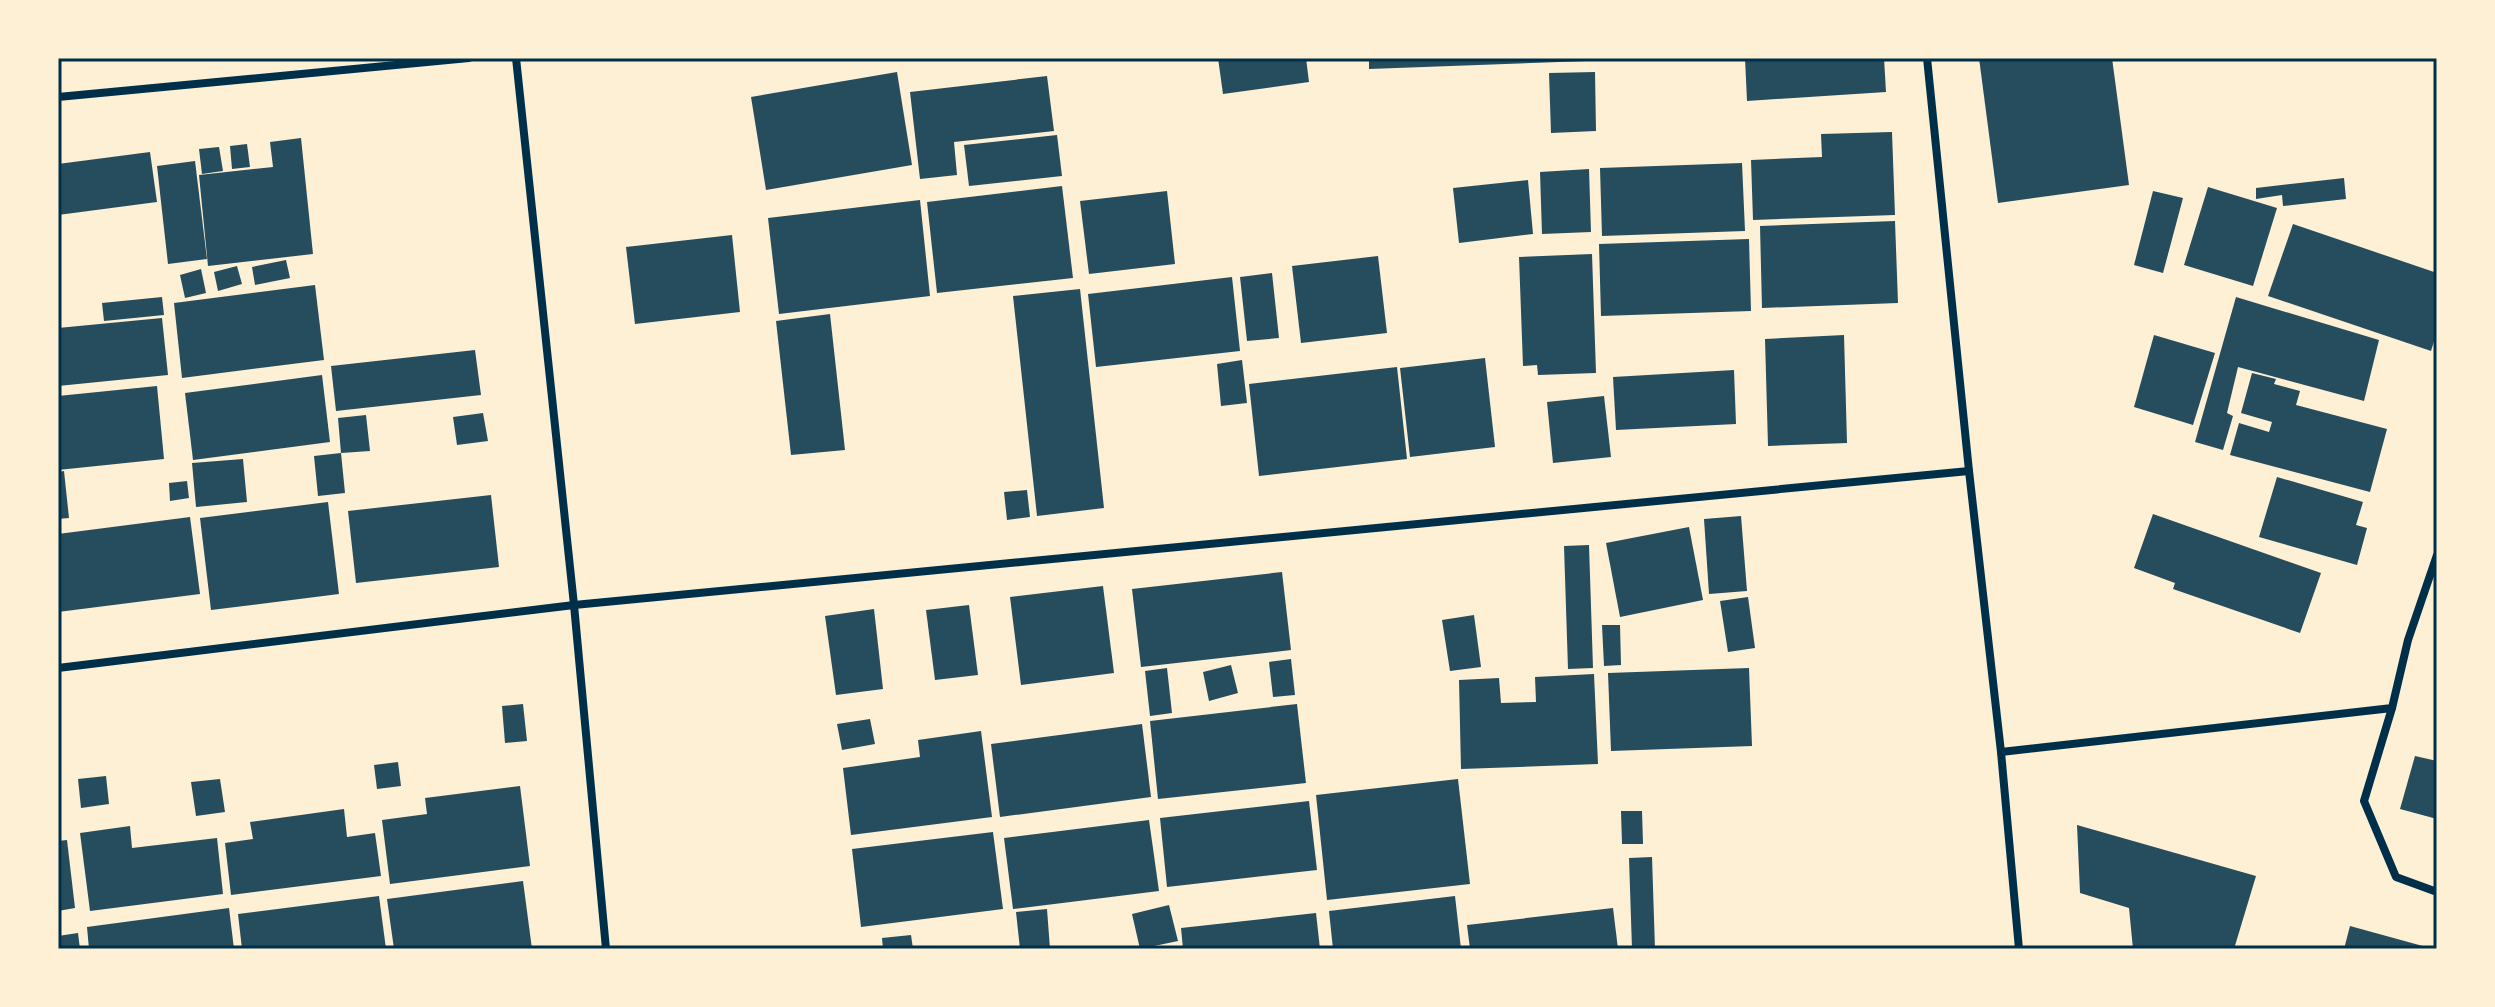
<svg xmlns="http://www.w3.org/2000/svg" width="2495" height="1007" font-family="'Alegreya Sans',sans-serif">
<rect width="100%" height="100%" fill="#fdf0d5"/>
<!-- building -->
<g fill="#264d5e">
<polygon points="1218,58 1306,58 1309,82 1223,94"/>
<polygon points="1369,58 1587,58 1587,61 1369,69"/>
<polygon points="1745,58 1884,58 1886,92 1747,101"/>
<polygon points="1979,58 2112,58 2129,185 1998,203"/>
<polygon points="897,72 912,165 766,190 751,97"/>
<polygon points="1595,72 1596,131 1551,133 1549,73"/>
<polygon points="1047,76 1054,131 954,142 957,175 920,179 910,92"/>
<polygon points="1892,132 1895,215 1753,220 1751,160 1822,157 1821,134"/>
<polygon points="1057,135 1062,176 969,186 964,145"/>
<polygon points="301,138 313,254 208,266 199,175 273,167 270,142"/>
<polygon points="247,144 250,167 232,169 230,146"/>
<polygon points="219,147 223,171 202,174 199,149"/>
<polygon points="150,152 157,202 58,215 58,164"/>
<polygon points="195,161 207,259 168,264 157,166"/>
<polygon points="1742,163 1745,231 1602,236 1600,168"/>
<polygon points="1589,169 1591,232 1542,234 1540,172"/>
<polygon points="2344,178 2346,199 2283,206 2282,195 2256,199 2256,188"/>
<polygon points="1528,180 1533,234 1459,243 1453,188"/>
<polygon points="1062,186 1073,278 937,293 927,202"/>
<polygon points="2208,187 2277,208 2253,286 2184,265"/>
<polygon points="1167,191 1175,264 1089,274 1080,201"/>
<polygon points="2153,191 2183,198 2163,273 2134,265"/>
<polygon points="920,200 930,296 779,314 768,218"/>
<polygon points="1895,221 1898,303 1762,308 1760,226"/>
<polygon points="2293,224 2437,273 2437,332 2431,351 2268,296"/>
<polygon points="732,235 740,312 635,324 626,247"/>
<polygon points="1749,239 1751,311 1601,316 1599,244"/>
<polygon points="1592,254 1596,373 1538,375 1537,365 1523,366 1519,257"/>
<polygon points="1378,256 1387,333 1301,343 1292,266"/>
<polygon points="286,260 290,278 255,285 252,267"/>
<polygon points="237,266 242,284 218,291 214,272"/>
<polygon points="201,269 206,293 185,298 180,275"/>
<polygon points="1272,273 1279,338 1247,341 1240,277"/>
<polygon points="1232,277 1240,351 1096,367 1088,294"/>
<polygon points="315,285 324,360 182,378 174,303"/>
<polygon points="1080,289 1104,508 1037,516 1013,296"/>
<polygon points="162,297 164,315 104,321 102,303"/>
<polygon points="2236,297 2379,340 2364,401 2238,367 2227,413 2233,416 2223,450 2195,442"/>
<polygon points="830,314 845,450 791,455 776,321"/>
<polygon points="162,318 168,375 58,386 58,328"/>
<polygon points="1844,335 1847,443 1768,446 1765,339"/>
<polygon points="2154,335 2215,353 2193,425 2134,407"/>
<polygon points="475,350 481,395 336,411 331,366"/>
<polygon points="1485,358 1495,447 1410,457 1400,368"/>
<polygon points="1242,360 1247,403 1221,406 1217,364"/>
<polygon points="1397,367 1407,459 1259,476 1249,384"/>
<polygon points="1734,370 1736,424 1616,430 1613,377"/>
<polygon points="2252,373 2276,379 2274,384 2300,391 2296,405 2387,429 2370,492 2230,455 2239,423 2269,432 2272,422 2241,413"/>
<polygon points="322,375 330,442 193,460 185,393"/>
<polygon points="157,386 164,459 58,470 58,396"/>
<polygon points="1604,396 1611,457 1553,463 1547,402"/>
<polygon points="483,413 488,441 457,445 453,417"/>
<polygon points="366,415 370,451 341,453 338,418"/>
<polygon points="341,453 345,493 318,496 314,456"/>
<polygon points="243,459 247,502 196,507 192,463"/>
<polygon points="64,471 69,518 58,519 58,472"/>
<polygon points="2277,477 2363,502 2356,525 2367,528 2357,565 2259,537"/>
<polygon points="187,481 189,498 170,501 169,483"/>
<polygon points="1027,490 1030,517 1007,520 1004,492"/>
<polygon points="491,495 499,567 356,583 348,511"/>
<polygon points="328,502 339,594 211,610 200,518"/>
<polygon points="2153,514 2321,573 2300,633 2173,589 2175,583 2134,568"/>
<polygon points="1741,516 1747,591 1709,594 1704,519"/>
<polygon points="190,517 200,594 58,612 58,534"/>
<polygon points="1689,527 1703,600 1620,617 1606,543"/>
<polygon points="1589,545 1593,668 1568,669 1564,546"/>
<polygon points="1282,572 1291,650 1141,667 1132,589"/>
<polygon points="1103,586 1114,673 1021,685 1010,597"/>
<polygon points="1748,597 1755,648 1728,652 1720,601"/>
<polygon points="969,605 978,675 935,680 926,610"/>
<polygon points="874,609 883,689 836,695 825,616"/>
<polygon points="1474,615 1481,667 1450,671 1442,620"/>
<polygon points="1602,625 1620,625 1621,665 1604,666"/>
<polygon points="1291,659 1295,695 1273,697 1269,662"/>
<polygon points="1231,665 1238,693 1209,701 1203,672"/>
<polygon points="1167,668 1172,713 1150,716 1145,671"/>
<polygon points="1749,668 1752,746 1611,751 1608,673"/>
<polygon points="1594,674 1598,764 1461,769 1459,680 1499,678 1501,703 1536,702 1535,677"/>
<polygon points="523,704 527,741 505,743 502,706"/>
<polygon points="1297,704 1306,783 1158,799 1150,721"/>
<polygon points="870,719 875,744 842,750 837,724"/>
<polygon points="1142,724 1151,797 1000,817 991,744"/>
<polygon points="981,731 992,817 851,835 843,768 920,757 918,740"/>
<polygon points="2415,756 2437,761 2437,819 2400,809"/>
<polygon points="398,762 401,786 377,789 374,765"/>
<polygon points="106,776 109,804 81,808 78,779"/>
<polygon points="220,779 225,812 196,816 191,782"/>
<polygon points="1458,779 1470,884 1327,900 1316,795"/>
<polygon points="520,786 530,866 390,884 382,820 427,814 425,798"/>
<polygon points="1309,801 1317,870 1167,887 1160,818"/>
<polygon points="344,809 347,837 375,833 381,876 231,895 225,843 253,839 250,822"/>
<polygon points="1621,811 1642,811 1643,844 1622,844"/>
<polygon points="1149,820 1159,891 1013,909 1004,838"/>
<polygon points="2077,825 2256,876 2234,949 2133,949 2129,908 2080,893"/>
<polygon points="130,826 132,848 217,838 223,894 90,911 80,833"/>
<polygon points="993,832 1003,909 861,927 852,849"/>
<polygon points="67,840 75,908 58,911 58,841"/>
<polygon points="1652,857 1655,949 1632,949 1629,858"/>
<polygon points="523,881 532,949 394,949 387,899"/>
<polygon points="379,896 386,949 242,949 238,914"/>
<polygon points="1455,896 1461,949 1333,949 1329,911"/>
<polygon points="1169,905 1178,941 1140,949 1132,914"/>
<polygon points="229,908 234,949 89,949 87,927"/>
<polygon points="1613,908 1618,949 1470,949 1467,925"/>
<polygon points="1047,909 1050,949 1020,949 1016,912"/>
<polygon points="1316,913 1320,949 1183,949 1181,928"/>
<polygon points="2350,926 2430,948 2430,949 2344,949"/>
<polygon points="78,933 80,949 58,949 58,936"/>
<polygon points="911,935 913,949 883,949 882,938"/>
</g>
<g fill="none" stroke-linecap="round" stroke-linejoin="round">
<!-- minor -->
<g stroke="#003049" stroke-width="8">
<polyline points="516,58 574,605 606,949"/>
<polyline points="1927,58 1969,471 2001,752 2019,949"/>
<polyline points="58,97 469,58"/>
<polyline points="58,668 574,605 1969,471"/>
<polyline points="2392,708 2364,801 2396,877 2437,892"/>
<polyline points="2001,752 2392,708 2408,640 2437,555"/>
</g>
</g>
<!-- border -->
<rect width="2495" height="1007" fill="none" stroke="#fdf0d5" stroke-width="120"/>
<rect x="60" y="60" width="2375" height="887" fill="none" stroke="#003049" stroke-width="3"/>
</svg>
